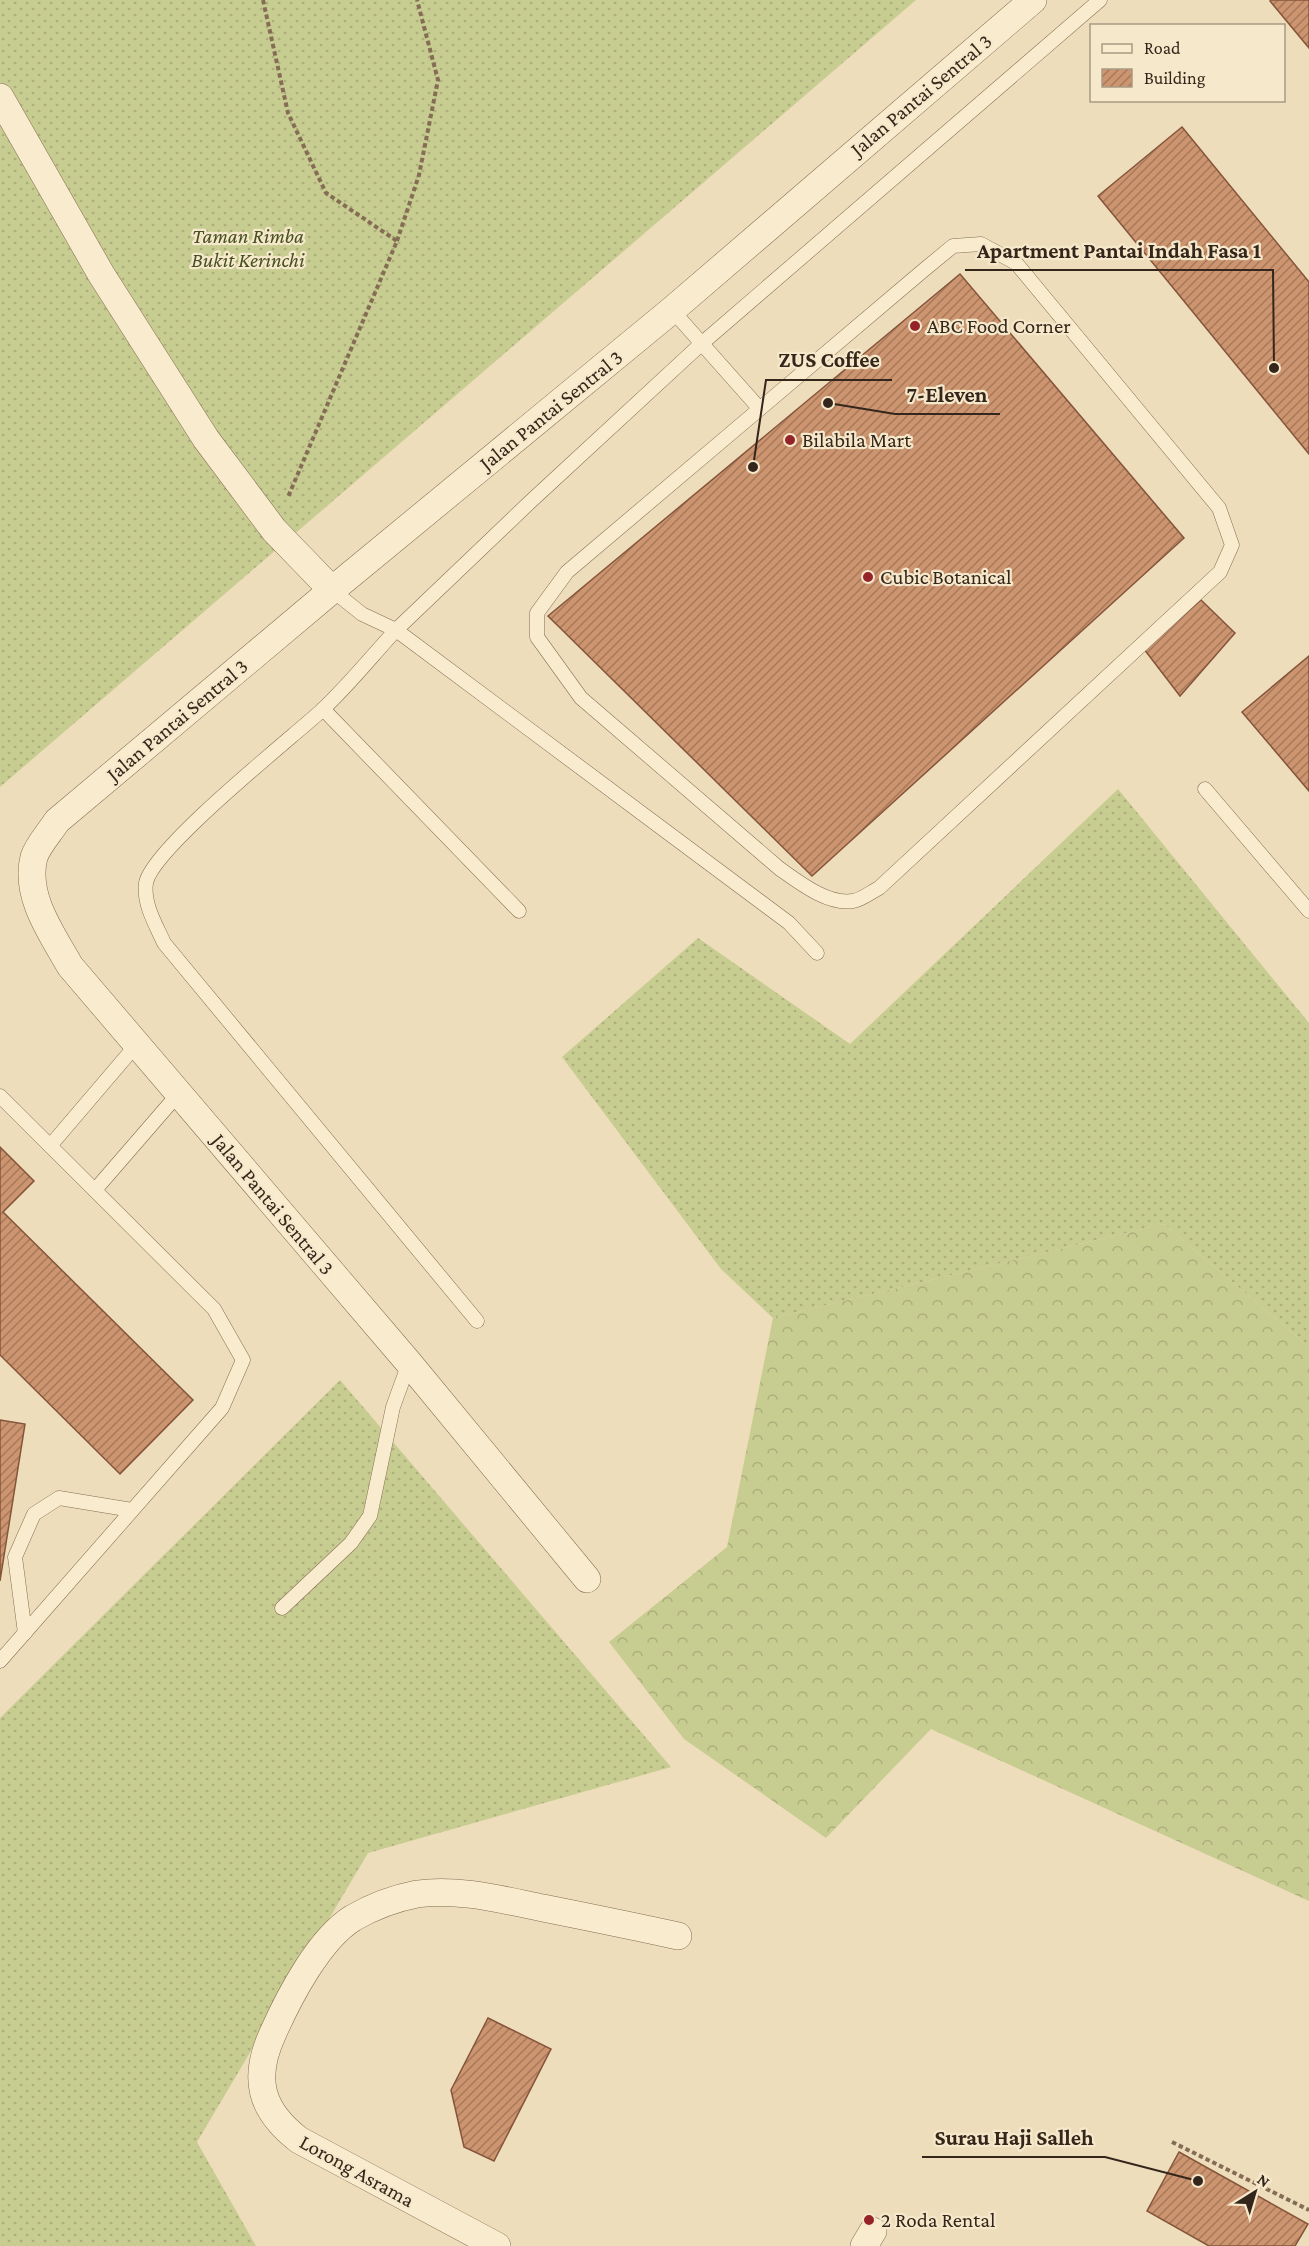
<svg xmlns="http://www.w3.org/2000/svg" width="1309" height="2246" font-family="'Crimson Pro',serif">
<defs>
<pattern id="grass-dots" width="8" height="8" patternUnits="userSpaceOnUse" patternTransform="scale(1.5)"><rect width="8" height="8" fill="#c7cc90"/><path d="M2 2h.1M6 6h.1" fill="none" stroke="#acaf7c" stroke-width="1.8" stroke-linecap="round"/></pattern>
<pattern id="forest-crowns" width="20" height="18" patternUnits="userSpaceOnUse" patternTransform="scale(1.5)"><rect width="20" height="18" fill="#c7cc90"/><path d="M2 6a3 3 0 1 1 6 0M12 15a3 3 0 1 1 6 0" fill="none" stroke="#acaf7c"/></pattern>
<pattern id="building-hatch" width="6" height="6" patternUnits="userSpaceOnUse" patternTransform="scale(1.5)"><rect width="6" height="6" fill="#cd9470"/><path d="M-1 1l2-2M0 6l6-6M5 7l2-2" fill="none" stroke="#a7795b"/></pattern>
</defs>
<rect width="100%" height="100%" fill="#edb"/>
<!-- grass -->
<g fill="url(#grass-dots)">
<polygon points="0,0 916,0 0,787"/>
<polygon points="1118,789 1309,1023 1309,1347 1164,1224 773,1318 721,1269 562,1057 698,938 850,1044"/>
<polygon points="340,1380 671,1767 368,1853 197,2142 256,2246 0,2246 0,1718"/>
</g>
<!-- forest -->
<polygon fill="url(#forest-crowns)" points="1164,1224 1309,1347 1309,1901 931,1729 826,1838 684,1739 609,1642 727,1547 773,1318"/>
<!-- building -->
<g fill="url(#building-hatch)" stroke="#85553b" stroke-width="1.5">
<polygon points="1271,0 1309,0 1309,48 1270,1"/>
<polygon points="1182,127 1309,282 1309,454 1098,196"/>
<polygon points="960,274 1184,538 812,876 548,616"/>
<polygon points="1201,600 1235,633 1180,696 1144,649"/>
<polygon points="1309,656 1309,791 1242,712"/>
<polygon points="0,1147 34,1181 3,1212 193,1400 120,1474 0,1355"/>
<polygon points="0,1420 25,1424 0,1581"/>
<polygon points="488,2018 551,2049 494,2161 464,2147 451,2090"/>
<polygon points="1179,2152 1308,2224 1295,2246 1209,2246 1147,2211"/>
</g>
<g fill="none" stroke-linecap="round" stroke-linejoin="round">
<!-- lane casing -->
<g stroke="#856d55" stroke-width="15">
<g id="lane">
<path d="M 981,244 L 1016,263 L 1219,508 L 1232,545 L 1220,572 L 879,888 C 871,892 861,900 853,901 C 828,905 800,883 780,869 L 581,698 L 537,637 L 537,613 L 567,572 L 925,269 L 953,246 Z"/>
<polyline points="672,310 759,408"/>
<polyline points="332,590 362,614 396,630 530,502 700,345 1100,0"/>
<polyline points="323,709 519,911"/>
<polyline points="1205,789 1309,911"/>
<polyline points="0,1096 214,1309 243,1360 222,1408 0,1661"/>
<polyline points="50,1146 137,1044"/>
<polyline points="95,1190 179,1093"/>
<path d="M 477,1321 L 164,943 C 156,925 143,904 146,883 C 152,849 289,740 321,711 C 348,686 371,657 396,630 L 789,923 L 817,953"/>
<polyline points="282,1608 351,1543 370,1516 393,1407 409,1363"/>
<polyline points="25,1633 15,1557 34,1514 59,1498 132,1510"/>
</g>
</g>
<!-- street casing -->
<g stroke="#856d55" stroke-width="28">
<g id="street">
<polyline points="0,97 101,274 206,439 274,530 332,590"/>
<path d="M 587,1579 L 409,1363 L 70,966 C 52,934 24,896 34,857 C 38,845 50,832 57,821 L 332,590 L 672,310 L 1033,0"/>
<path d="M 497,2246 L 299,2140 C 260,2110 252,2078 273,2033 C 289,1997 319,1939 353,1918 C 372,1907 396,1898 417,1894 C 459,1888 503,1900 543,1908 C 588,1917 633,1926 678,1936"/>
<polyline points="864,2246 873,2231"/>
</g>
</g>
<!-- path -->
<g stroke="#856d55" stroke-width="4" stroke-dasharray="4.5 3" stroke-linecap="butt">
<polyline points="263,0 288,113 326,193 397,241 288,497"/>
<polyline points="397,241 419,175 438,80 417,0"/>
<polyline points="1172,2142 1309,2210"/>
</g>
<!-- lane -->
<use href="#lane" stroke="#f9ebce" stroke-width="14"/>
<!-- street -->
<use href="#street" stroke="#f9ebce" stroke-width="27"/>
</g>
<!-- markers -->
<g fill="#952429" stroke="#f6e8cb" stroke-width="2">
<circle cx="915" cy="326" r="6"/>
<circle cx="790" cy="440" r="6"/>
<circle cx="868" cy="577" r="6"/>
<circle cx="869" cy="2220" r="6"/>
</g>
<g text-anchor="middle" stroke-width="4.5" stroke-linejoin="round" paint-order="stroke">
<!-- street labels -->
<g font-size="21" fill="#34261a" stroke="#f6e8cb">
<text transform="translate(921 95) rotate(-40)" y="7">Jalan Pantai Sentral 3</text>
<text transform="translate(551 410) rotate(-39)" y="7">Jalan Pantai Sentral 3</text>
<text transform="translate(177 720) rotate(-40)" y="7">Jalan Pantai Sentral 3</text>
<text transform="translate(273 1204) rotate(50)" y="7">Jalan Pantai Sentral 3</text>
<text transform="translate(357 2171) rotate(29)" y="7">Lorong Asrama</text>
</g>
<!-- park labels -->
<g font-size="21" font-style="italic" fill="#465121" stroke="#f6e8cb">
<text x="248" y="243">Taman Rimba<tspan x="248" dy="24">Bukit Kerinchi</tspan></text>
</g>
<!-- poi labels -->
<g font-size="21" fill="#34261a" stroke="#f6e8cb" text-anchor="start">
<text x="927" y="333">ABC Food Corner</text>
<text x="802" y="447">Bilabila Mart</text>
<text x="880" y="584">Cubic Botanical</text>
<text x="881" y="2227">2 Roda Rental</text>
</g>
</g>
<!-- callouts -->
<path fill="none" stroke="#34261a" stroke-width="2" d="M1274 368L1273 270H965M753 467L766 380H892M828 403L895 414H1000M1198 2181L1105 2157H922"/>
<g fill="#34261a" stroke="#f6e8cb" stroke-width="2">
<circle cx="1274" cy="368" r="6"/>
<circle cx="753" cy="467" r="6"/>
<circle cx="828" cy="403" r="6"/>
<circle cx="1198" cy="2181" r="6"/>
</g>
<g font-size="22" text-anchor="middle" font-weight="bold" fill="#34261a" stroke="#f6e8cb" stroke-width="4.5" stroke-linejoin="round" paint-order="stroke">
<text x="1119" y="258">Apartment Pantai Indah Fasa 1</text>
<text x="829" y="367">ZUS Coffee</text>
<text x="947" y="402">7-Eleven</text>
<text x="1014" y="2145">Surau Haji Salleh</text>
</g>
<!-- legend -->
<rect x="1090" y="24" width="195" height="78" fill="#f6e8cb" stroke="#a89a84" stroke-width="1.5"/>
<rect x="1102" y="44" width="30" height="9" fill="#f9ebce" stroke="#a89a84" stroke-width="1.5"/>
<text x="1144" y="54" font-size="18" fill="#34261a">Road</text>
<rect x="1102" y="69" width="30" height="18" fill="url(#building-hatch)" stroke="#a89a84" stroke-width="1.5"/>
<text x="1144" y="84" font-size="18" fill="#34261a">Building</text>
<!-- north arrow -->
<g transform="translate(1255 2192) rotate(37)" stroke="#f6e8cb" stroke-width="4.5" paint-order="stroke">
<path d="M0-4.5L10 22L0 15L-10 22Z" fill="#34261a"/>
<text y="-9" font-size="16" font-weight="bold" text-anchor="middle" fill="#34261a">N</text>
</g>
</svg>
